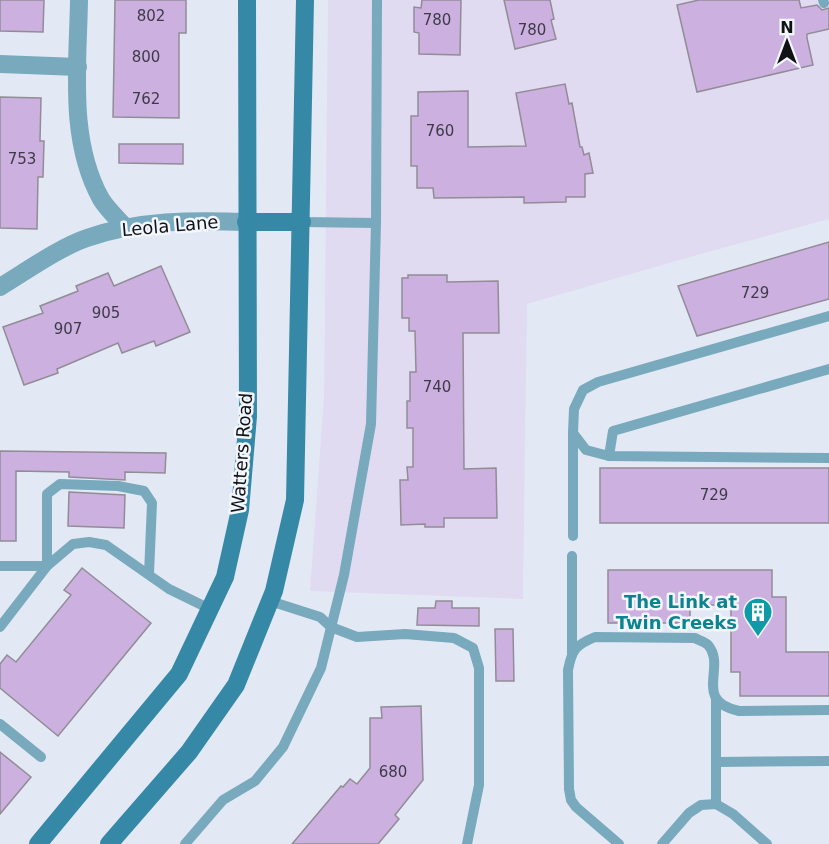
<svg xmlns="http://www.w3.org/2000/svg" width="829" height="844" font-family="'DejaVu Sans',sans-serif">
<rect width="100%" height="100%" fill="#e3e9f4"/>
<!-- commercial -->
<polygon fill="#e0dbf1" points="328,0 829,0 829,219 697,255 527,304 523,599 310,591 324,397"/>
<!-- building -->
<g fill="#cbb0e0" stroke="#928c96" stroke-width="1.5">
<polygon points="0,0 44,0 43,32 0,31"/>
<polygon points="115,0 186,0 186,33 179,33 179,118 113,117"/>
<polygon points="422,0 461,0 460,55 419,54 419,33 414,32 414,7 421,8"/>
<polygon points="504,0 550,0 554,19 551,20 556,39 515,49"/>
<polygon points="699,0 799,0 801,8 817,5 822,10 829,8 829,29 807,34 807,38 813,65 697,92 677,5"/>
<polygon points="565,84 569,104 572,103 580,147 582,147 584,155 589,153 593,173 585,174 585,197 566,197 566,202 524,203 524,197 434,198 433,188 417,188 417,166 411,166 411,116 418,116 418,92 468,91 468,147 526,146 516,93"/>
<polygon points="0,97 41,98 40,141 44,141 43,177 38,177 37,229 0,228"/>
<polygon points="119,144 183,144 183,164 119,163"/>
<polygon points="829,242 829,299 697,336 678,286"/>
<polygon points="161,266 190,332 156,346 154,341 122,353 118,343 57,369 58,373 24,385 3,327 43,313 40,306 78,291 76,286 108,273 114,286"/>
<polygon points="408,275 447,275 447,282 498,281 499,333 463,333 464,469 496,468 497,518 444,518 444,527 425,527 425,524 401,525 400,480 408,480 407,467 413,467 413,428 407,428 407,401 410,401 410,372 416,372 415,331 409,331 409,318 402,318 402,278 408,278"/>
<polygon points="0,451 166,453 165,473 125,472 125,480 69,477 69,472 16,471 16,541 0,541"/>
<rect x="600" y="468" width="229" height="55"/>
<polygon points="69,492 125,495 124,528 68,526"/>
<polygon points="82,568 151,623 58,736 0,688 0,664 7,655 16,662 71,595 64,590"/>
<polygon points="608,570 772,570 772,597 786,597 786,652 829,652 829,696 740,696 740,672 731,672 731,605 690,605 690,623 608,623"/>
<polygon points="436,601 452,601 452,608 479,608 479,626 417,625 418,608 435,608"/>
<polygon points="495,629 513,629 514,681 496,681"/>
<polygon points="421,706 423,780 395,815 399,819 378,844 292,844 341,786 343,787 350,779 357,784 370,768 370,718 382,718 381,707"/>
<polygon points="0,752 31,777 0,814"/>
</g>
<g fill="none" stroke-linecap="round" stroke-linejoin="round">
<!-- service -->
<g stroke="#78a9bd" stroke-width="10">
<polyline points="823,0 824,3"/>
<polyline points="302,222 376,223"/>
<polyline points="829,316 598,382 583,390 574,409 573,433 586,450 609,456 829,458"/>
<polyline points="609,456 613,431 829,369"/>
<polyline points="573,536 573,433"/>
<polyline points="0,566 47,566 47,494 60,484 118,486 144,491 152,503 149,574"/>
<polyline points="270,601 320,617 331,627 357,637 405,634 454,638 473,648 479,668 479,785 467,844"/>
<polyline points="0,627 47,566 73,544 89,542 106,545 169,589 210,609"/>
<polyline points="572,653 572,556"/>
<polyline points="0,724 41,757"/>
<polyline points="716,762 829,761"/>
<polyline points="716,804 716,700"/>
<polyline points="185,844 223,800 255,781 283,747 321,668 344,575 371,424 376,223 377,0"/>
<path d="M 619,844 L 576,807 L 571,800 L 569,789 L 568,670 C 572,649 576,645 595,637 L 695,638 C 698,640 705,642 708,645 C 727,667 692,701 739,711 L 829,710"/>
<polyline points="662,844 689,813 701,805 716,804 733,814 767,844"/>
</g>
<!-- minor -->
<g stroke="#78a9bd" stroke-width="18">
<path d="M 79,0 C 78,65 68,140 101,199 C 107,209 117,218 125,227"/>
<polyline points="0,64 78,67"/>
<path d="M 0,287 C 25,272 60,247 87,238 C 138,220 193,220 246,222"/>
</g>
<!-- secondary -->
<g stroke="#3689a6" stroke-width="18">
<polyline points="246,222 302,222"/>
<polyline points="38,844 179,674 225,577 240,510 248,416 247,0"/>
<polyline points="109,844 189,752 236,685 274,591 295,500 305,0"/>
</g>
</g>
<!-- icons -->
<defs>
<g id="building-pin" transform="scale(1.5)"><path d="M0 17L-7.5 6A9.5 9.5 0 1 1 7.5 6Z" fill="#0f9aa8" stroke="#f2f6fd"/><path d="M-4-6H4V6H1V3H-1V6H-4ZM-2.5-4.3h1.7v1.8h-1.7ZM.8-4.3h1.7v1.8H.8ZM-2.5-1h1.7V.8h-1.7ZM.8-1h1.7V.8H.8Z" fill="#fff"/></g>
</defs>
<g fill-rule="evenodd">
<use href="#building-pin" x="758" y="612"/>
</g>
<g text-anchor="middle" stroke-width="5" stroke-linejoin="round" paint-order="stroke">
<!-- number labels -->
<g font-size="15" fill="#3f3a48">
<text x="151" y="21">802</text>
<text x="437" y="25">780</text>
<text x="532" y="35">780</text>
<text x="146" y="62">800</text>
<text x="146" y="104">762</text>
<text x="440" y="136">760</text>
<text x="22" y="164">753</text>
<text x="755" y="298">729</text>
<text x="106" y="318">905</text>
<text x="68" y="334">907</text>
<text x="437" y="392">740</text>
<text x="714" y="500">729</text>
<text x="393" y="777">680</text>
</g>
<!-- street labels -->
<g font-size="18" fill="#101216" stroke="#f2f6fd">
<text transform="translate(170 226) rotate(-5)" y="6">Leola Lane</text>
<text transform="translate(242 453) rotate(-86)" y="6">Watters Road</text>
</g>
<!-- culture labels -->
<g font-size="18" font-weight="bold" fill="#0d838f" stroke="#f2f6fd" text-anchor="end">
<text x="737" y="608">The Link at<tspan x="737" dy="21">Twin Creeks</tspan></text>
</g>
</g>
<!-- north arrow -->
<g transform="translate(787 42)" stroke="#f2f6fd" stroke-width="4.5" paint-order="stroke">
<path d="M0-4.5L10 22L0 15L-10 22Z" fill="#101216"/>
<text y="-9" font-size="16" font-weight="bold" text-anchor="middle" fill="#101216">N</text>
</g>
</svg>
